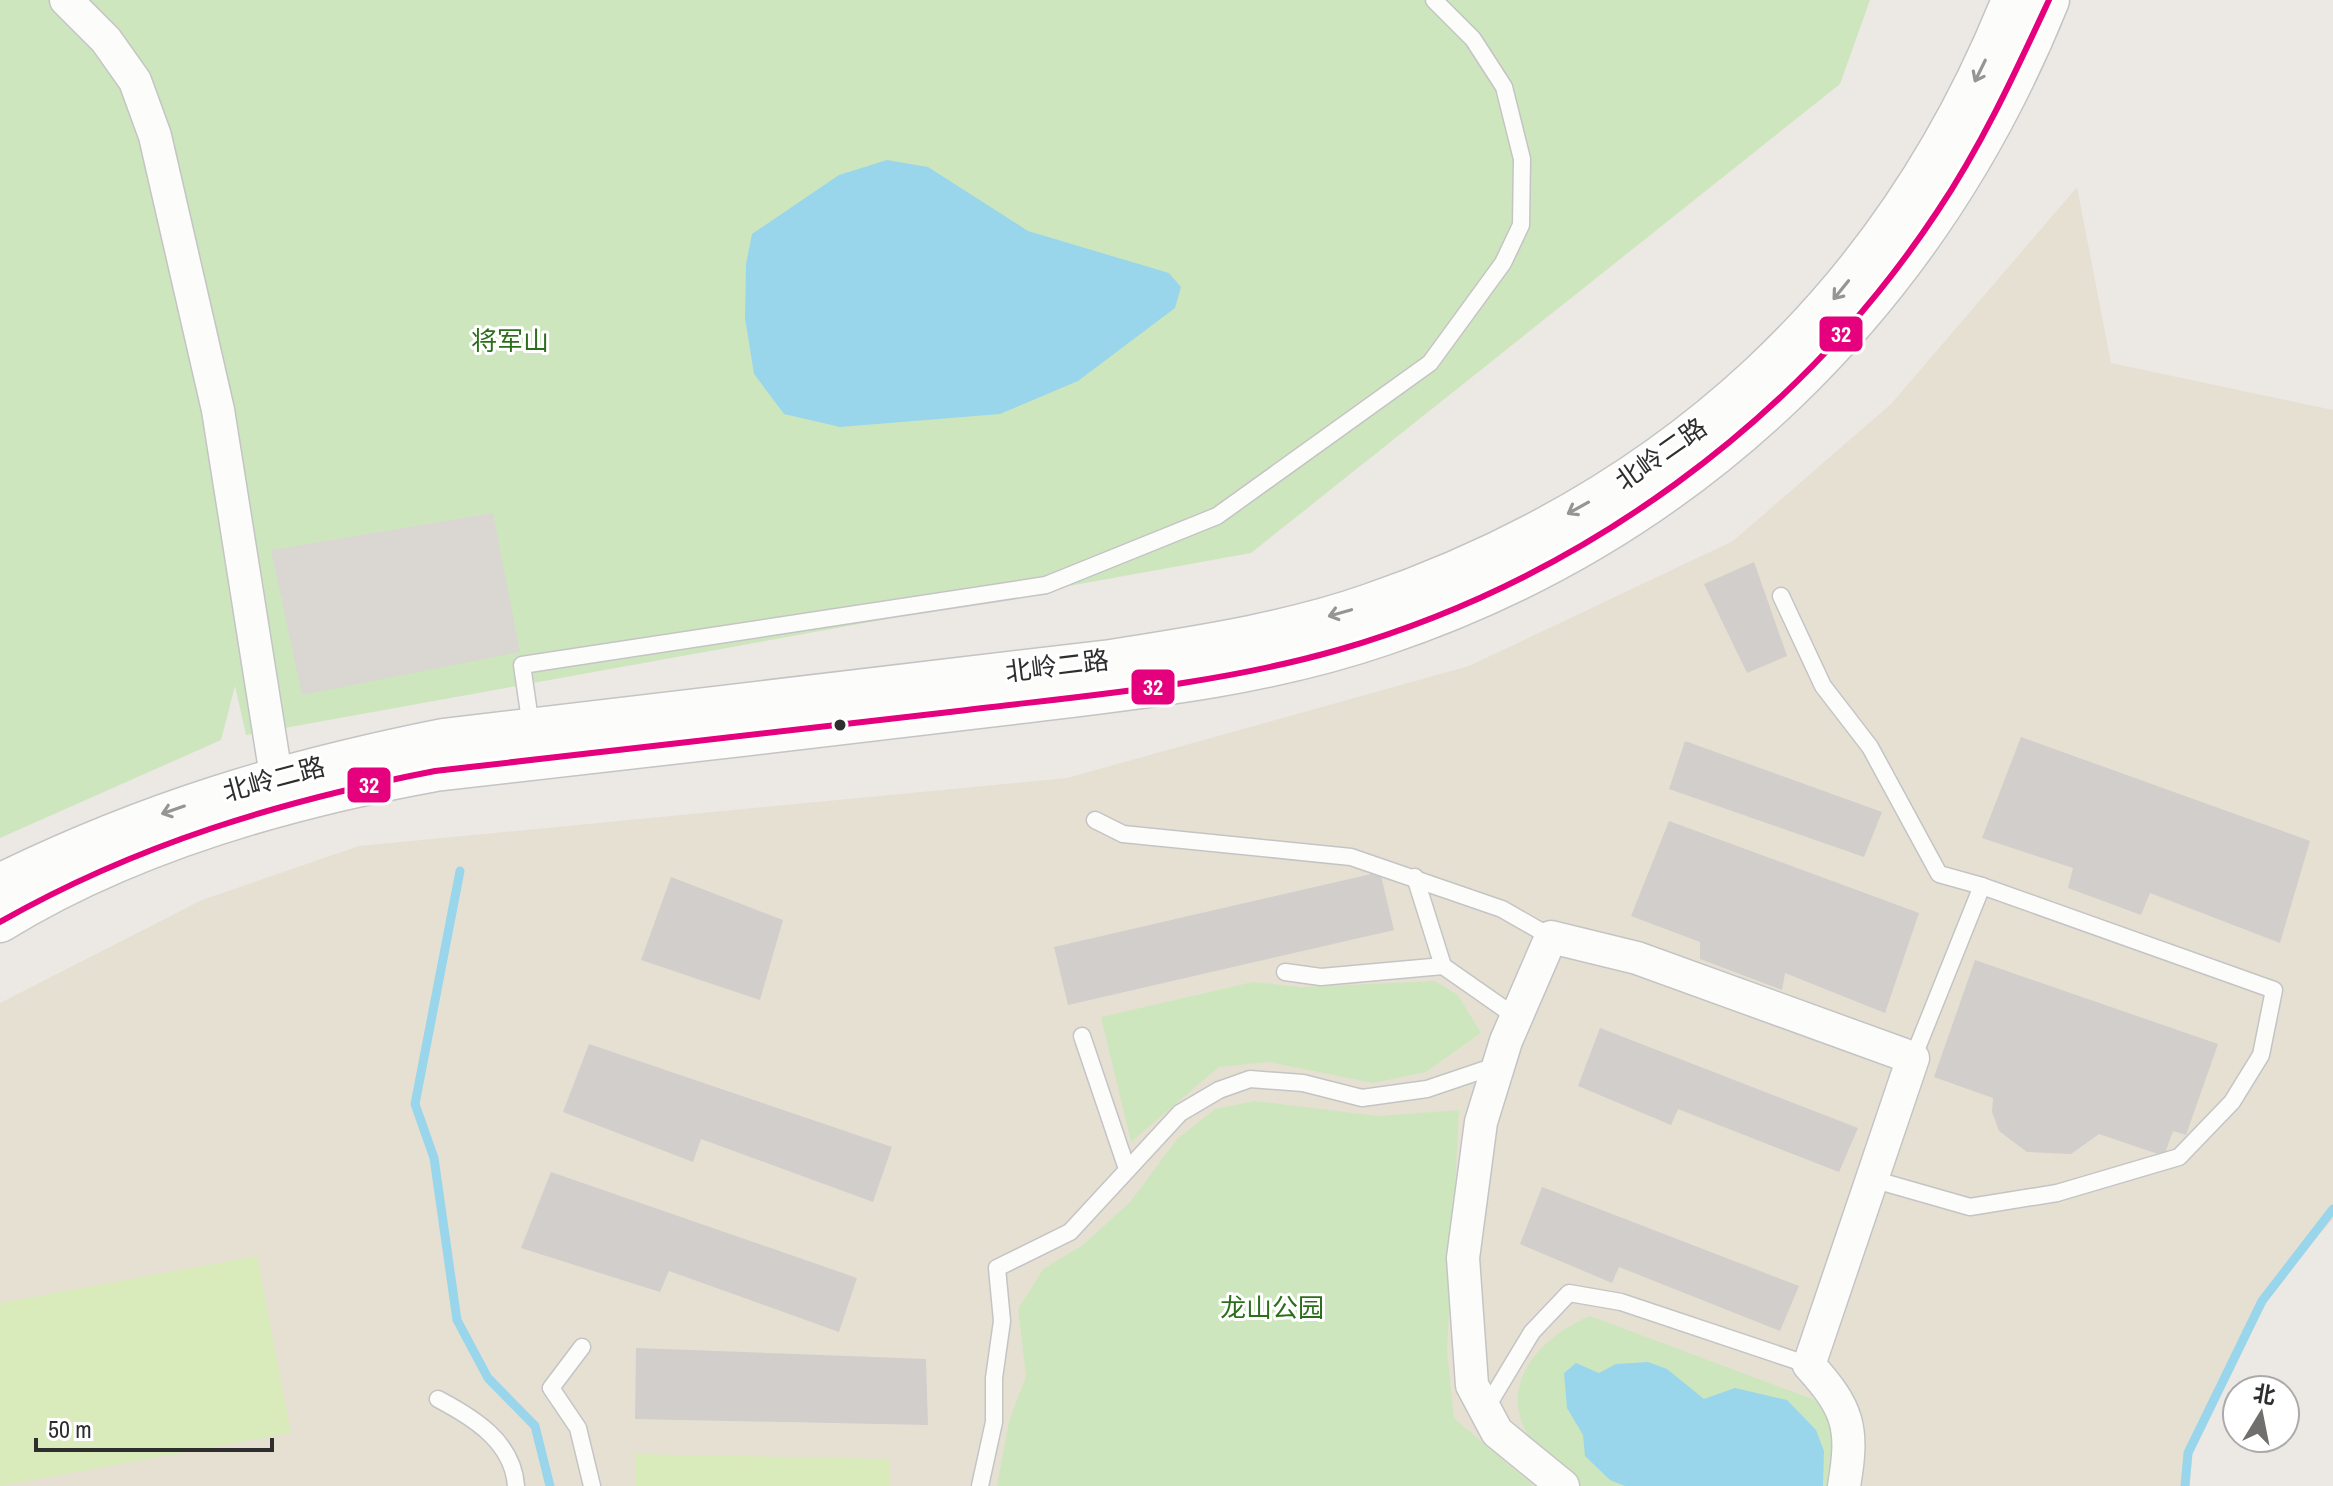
<svg xmlns="http://www.w3.org/2000/svg" width="2333" height="1486" font-family="'Archivo Narrow','Noto Sans SC',sans-serif">
<rect width="100%" height="100%" fill="#ece8e4"/>
<!-- education -->
<polygon fill="#e6e0d3" points="2077,187 2111,363 2333,410 2333,1219 2262,1301 2188,1453 2185,1486 0,1486 0,1003 202,900 359,846 1067,778 1469,666 1733,541 1891,404"/>
<!-- green -->
<g fill="#cee6be">
<polygon points="0,0 1870,0 1840,84 1251,553 246,735 235,686 221,740 0,838"/>
<polygon points="1435,981 1458,995 1481,1033 1426,1072 1373,1083 1269,1062 1219,1067 1131,1142 1101,1017 1253,982 1301,987"/>
<polygon points="1255,1101 1378,1116 1459,1110 1447,1351 1454,1418 1534,1486 997,1486 1009,1421 1026,1376 1018,1309 1043,1269 1083,1245 1131,1201 1177,1139 1215,1109"/>
<path d="M 1590,1316 L 1815,1400 C 1842,1425 1836,1451 1835,1486 L 1581,1486 C 1568,1474 1551,1463 1539,1450 C 1490,1394 1534,1339 1590,1316 Z"/>
</g>
<!-- pitch -->
<g fill="#d9eabb">
<polygon points="257,1256 291,1433 0,1486 0,1303"/>
<polygon points="636,1454 889,1459 889,1486 636,1486"/>
</g>
<!-- plaza -->
<polygon fill="#dad6d2" points="493,513 520,652 302,695 271,550"/>
<!-- water -->
<g fill="#99d6ec">
<polygon points="887,160 928,167 1028,231 1169,273 1181,287 1175,308 1078,381 1000,414 840,427 784,414 754,374 745,318 746,264 752,234 839,175"/>
<polygon points="1648,1362 1667,1369 1704,1399 1735,1388 1787,1400 1816,1430 1824,1451 1823,1486 1625,1486 1610,1480 1585,1456 1583,1435 1567,1408 1564,1373 1576,1363 1599,1373 1616,1364"/>
</g>
<g fill="none" stroke-linecap="round" stroke-linejoin="round">
<!-- stream -->
<g stroke="#99d6ec" stroke-width="9">
<polyline points="460,871 415,1104 434,1158 457,1320 488,1378 535,1426 550,1486"/>
<polyline points="2185,1486 2188,1453 2262,1301 2333,1209"/>
</g>
</g>
<!-- building -->
<g fill="#d1cecb">
<polygon points="1754,562 1787,656 1747,673 1704,584"/>
<polygon points="2021,737 2310,841 2280,943 2150,893 2141,915 2068,888 2073,868 1982,838"/>
<polygon points="1685,741 1882,812 1864,857 1669,789"/>
<polygon points="1669,821 1919,913 1885,1013 1785,973 1782,990 1700,959 1700,942 1631,916"/>
<polygon points="1380,872 1394,930 1068,1005 1054,947"/>
<polygon points="671,877 783,920 760,1000 641,960"/>
<polygon points="1975,960 2218,1044 2186,1135 2173,1131 2164,1156 2099,1134 2071,1154 2027,1152 1999,1131 1992,1112 1993,1098 1934,1077"/>
<polygon points="1600,1028 1858,1128 1839,1172 1678,1109 1671,1125 1578,1086"/>
<polygon points="589,1044 892,1147 873,1202 701,1139 693,1162 563,1112"/>
<polygon points="551,1172 857,1278 839,1332 669,1271 660,1292 521,1248"/>
<polygon points="1542,1187 1799,1286 1780,1331 1619,1267 1612,1283 1520,1244"/>
<polygon points="636,1348 926,1359 928,1425 635,1419"/>
</g>
<g fill="none" stroke-linecap="round" stroke-linejoin="round">
<!-- service casing -->
<g stroke="#c5c4c5" stroke-width="19">
<g id="service">
<polyline points="1781,596 1823,686 1870,747 1939,874 1982,886"/>
<polyline points="531,727 522,665 1046,585 1217,516 1430,363 1503,263 1521,225 1522,159 1504,87 1473,39 1434,0"/>
<polyline points="1095,820 1123,834 1351,857 1502,909 1551,937"/>
<polyline points="1415,877 1443,966 1516,1017"/>
<polyline points="1285,972 1321,977 1443,966"/>
<polyline points="1082,1036 1127,1169"/>
<polyline points="1872,1179 1970,1207 2057,1193 2179,1157 2232,1102 2261,1055 2274,990 1982,886 1913,1058"/>
<polyline points="582,1347 551,1388 578,1428 592,1486"/>
<path d="M 438,1399 C 474,1418 513,1442 516,1486"/>
<polyline points="1485,1410 1532,1332 1569,1293 1621,1302 1809,1365"/>
<polyline points="980,1486 994,1422 994,1378 1002,1321 997,1268 1070,1232 1180,1113 1219,1090 1250,1079 1303,1083 1362,1098 1427,1089 1498,1065"/>
</g>
</g>
<!-- minor casing -->
<g stroke="#c5c4c5" stroke-width="35">
<g id="minor">
<polyline points="66,0 106,40 135,81 155,136 218,410 280,801"/>
<path d="M 1563,1486 L 1497,1432 L 1472,1385 L 1463,1258 L 1481,1122 L 1506,1041 L 1551,937 L 1637,958 L 1913,1058 L 1809,1365 C 1849,1409 1854,1428 1844,1486"/>
</g>
</g>
<!-- tertiary casing -->
<g stroke="#c5c4c5" stroke-width="43">
<g id="tertiary">
<path d="M 0,884 C 147,812 283,771 443,739 L 1111,660 C 1198,646 1287,633 1370,604 C 1673,499 1893,298 2012,0"/>
<path d="M 0,922 C 130,842 286,798 435,771 C 622,749 810,729 997,706 C 1127,690 1259,678 1384,635 C 1694,530 1927,303 2049,0"/>
</g>
</g>
<!-- service -->
<use href="#service" stroke="#fcfcfb" stroke-width="16"/>
<!-- minor -->
<use href="#minor" stroke="#fcfcfb" stroke-width="32"/>
<!-- tertiary -->
<use href="#tertiary" stroke="#fcfcfb" stroke-width="40"/>
<!-- bus-1 casing -->
<g stroke="#fff" stroke-width="12">
<path id="bus-1" d="M 0,922 C 137,844 281,801 435,771 C 607,751 778,732 950,712 C 1079,696 1212,686 1338,650 C 1580,580 1798,422 1937,212 C 1982,145 2015,73 2049,0"/>
</g>
<!-- bus-1 -->
<use href="#bus-1" stroke="#e5007d" stroke-width="6"/>
</g>
<!-- one-way arrows -->
<defs><path id="oneway-shaft" d="M-6 0H5M1.5-3L5.5 0L1.5 3" fill="none" stroke-width="1.6" stroke-linecap="round" stroke-linejoin="round" transform="scale(2)"/></defs>
<g stroke="#959594">
<use href="#oneway-shaft" transform="translate(1980 71) rotate(116)"/>
<use href="#oneway-shaft" transform="translate(1841 290) rotate(129)"/>
<use href="#oneway-shaft" transform="translate(1578 508) rotate(151)"/>
<use href="#oneway-shaft" transform="translate(1340 613) rotate(164)"/>
<use href="#oneway-shaft" transform="translate(173 810) rotate(161)"/>
</g>
<!-- markers -->
<circle fill="#2e2e2e" stroke="#fff" stroke-width="3" cx="840" cy="725" r="7"/>
<g text-anchor="middle" stroke-width="6" stroke-linejoin="round" paint-order="stroke">
<!-- park labels -->
<g font-size="26" fill="#2c6e1b" stroke="#fff">
<text x="510" y="350">将军山</text>
<text x="1272" y="1317">龙山公园</text>
</g>
<!-- street labels -->
<g font-size="26" fill="#2e2e2e" stroke="#fff">
<text transform="translate(1661 454) rotate(-35)" y="9">北岭二路</text>
<text transform="translate(1057 666) rotate(-7)" y="9">北岭二路</text>
<text transform="translate(274 779) rotate(-15)" y="9">北岭二路</text>
</g>
</g>
<g stroke="#fff" stroke-width="3">
<rect x="1818" y="315" width="46" height="38" rx="8" fill="#e5007d"/>
<rect x="1130" y="668" width="46" height="38" rx="8" fill="#e5007d"/>
<rect x="346" y="766" width="46" height="38" rx="8" fill="#e5007d"/>
</g>
<g font-size="22" text-anchor="middle" font-weight="bold" fill="#fff">
<text x="1841" y="342">32</text>
<text x="1153" y="695">32</text>
<text x="369" y="793">32</text>
</g>
<!-- north arrow -->
<g transform="translate(2261 1414) rotate(10)"><circle r="38" fill="#ffffff" stroke="#ababab" stroke-width="2"/>
<path d="M0-6L14 30L0 20L-14 30Z" fill="#706f6e"/>
<text y="-12" font-size="22" font-weight="bold" text-anchor="middle" fill="#2e2e2e">北</text>
</g>
<!-- scale -->
<path d="M36 1438v12h236v-12" fill="none" stroke="#2e2e2e" stroke-width="4"/>
<text x="48" y="1438" font-size="24" fill="#2e2e2e" stroke="#ffffff" stroke-width="6" paint-order="stroke">50 m</text>
</svg>
